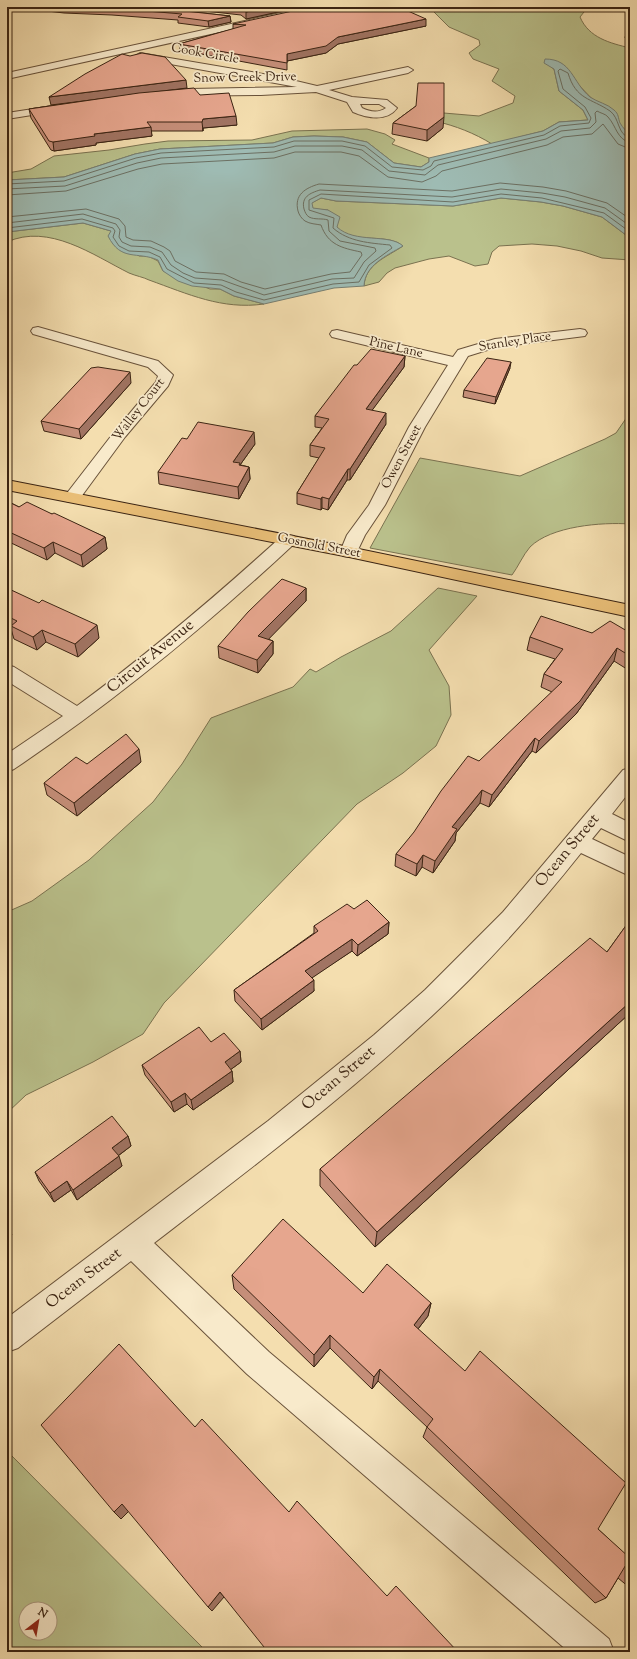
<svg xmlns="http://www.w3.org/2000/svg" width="637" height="1659" viewBox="0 0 637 1659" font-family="'Sorts Mill Goudy',serif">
  <rect width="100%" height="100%" fill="#f4deaf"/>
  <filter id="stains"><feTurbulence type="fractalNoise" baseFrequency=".005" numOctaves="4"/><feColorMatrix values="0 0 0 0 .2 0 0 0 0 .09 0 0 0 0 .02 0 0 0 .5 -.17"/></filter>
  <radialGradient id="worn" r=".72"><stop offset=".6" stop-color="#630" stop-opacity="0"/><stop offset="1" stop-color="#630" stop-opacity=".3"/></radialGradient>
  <g fill="#bac18c" stroke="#7a7250" fill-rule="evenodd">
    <path d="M424 7H588L580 17C589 38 610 43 630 48V138L569 75 551 67 554 69 559 91 583 110 588 120 559 122 543 131 492 144C474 133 456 126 435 121L432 112 479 116 513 103 515 96 492 81 499 69 473 59 469 53 480 45 479 40 449 27 433 11Z"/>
    <polygon points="367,129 385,134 395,140 392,144 429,158 429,162 421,167 394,163 367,142 343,137 314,136 293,137 273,143 160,149 135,154 64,177 7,180 7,173 31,169 54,156 109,150 145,144 168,141 252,140 292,131"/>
    <path d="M321 198 336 201 453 206 501 198 541 202 563 206 602 217 630 238V260L602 258 581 251 557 246 532 244 499 246 492 252 488 264 475 266 449 256 429 259 395 268 387 273 379 282 364 286C365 264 387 257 403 246 390 234 360 242 343 233 335 228 332 217 328 210L313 209 311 203Z"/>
    <path d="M83 223 111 231 139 256H148L158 261 163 271 210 289H220L234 296 264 304C222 310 188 294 149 280 143 277 136 276 129 273 93 255 49 223 7 242V232Z"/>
    <path d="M630 407V524C602 522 551 526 530 547 523 555 518 567 512 575L370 548 420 458 520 476 605 439 616 433 627 417Z"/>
    <polygon points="438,588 477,596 429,650 449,686 451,715 436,746 403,773 357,804 164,1003 143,1034 93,1062 26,1095 7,1113 7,912 32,901 89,860 153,802 182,764 211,718 293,687 310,669 316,672 341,657 391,631"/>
    <path d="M7 1451 207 1652H7ZM26 1609H50V1633H26Z"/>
  </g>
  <path fill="#9ebbb3" stroke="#767f73" d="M545 59C572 59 572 82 590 97 597 102 608 104 614 110 619 114 618 118 620 123 623 128 627 132 630 135V238L602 217 563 206 541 202 501 198 453 206 336 201 321 198 312 203 313 208 328 210 340 217 337 227C355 244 389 233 403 246 386 256 365 265 364 286L334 288 264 304 234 296 220 289 192 286 178 281 163 271 158 260C137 251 121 262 108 236L111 231 83 223 7 232V180L64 177 135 154 160 149 273 143 293 137 314 136 343 137 367 142 394 163 421 167 429 162V158L543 131 559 122 588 120 583 110 559 91 554 69 544 63Z"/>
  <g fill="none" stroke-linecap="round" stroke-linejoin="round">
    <g stroke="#6c7063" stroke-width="1">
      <path d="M7 184 64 181 136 158 161 153 274 147 294 141H342L365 146 392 167 423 170 431 166 434 161 544 135 560 126 589 123 591 118 585 107 563 89 558 71 560 69 568 73C576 100 591 98 610 111 620 118 617 135 630 138"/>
      <path d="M7 189 65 186 137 163 161 158 274 152 295 146H342L362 150 389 171 425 175 438 165 546 139 561 131 590 128 596 122 595 113 597 111C600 113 606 114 608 117 617 127 616 138 630 143"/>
      <polyline points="7,195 66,191 138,169 162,164 274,158 295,152 341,152 359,156 388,177 422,182 436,176 442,171 547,145 563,137 592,134 603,124 618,144 630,149"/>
      <path d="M7 217 86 209 119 219 125 226 126 237 133 240 151 241 164 247 170 251 175 261 196 272 224 274 241 282 265 289 331 274 350 272 362 255 361 252C342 248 328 245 321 225 316 224 310 224 305 221 302 219 299 215 298 211 294 195 305 188 319 184L452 191 500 183 543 187 566 191 607 203 630 219"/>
      <path d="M7 223 83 214 116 224 120 230 119 237 122 242 131 246 150 247 162 252 171 265 183 273 195 278 222 280 264 295 332 279 354 278 364 262 376 251 375 248 340 241 329 231 328 220C322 218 315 220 309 217 306 215 305 212 304 209 301 197 310 193 320 190L452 197 501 189 542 193 565 197 605 208 630 226"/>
      <path d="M7 228 82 219 113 228 115 231 113 237 119 246 129 251 149 252 160 257 167 269 194 283 221 285 236 292 264 300 333 284 359 282 369 265 392 248 390 245C370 243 349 242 333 228L334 218 309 210V200L321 194 453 202 501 194 542 198 604 213 630 232"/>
    </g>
    <g stroke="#69523a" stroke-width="2">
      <g id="minor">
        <polygon points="308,7 324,7 320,10 7,79 7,73"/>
        <path d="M140 53 275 76 317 86 408 67 413 70 408 73 329 90 352 97 387 100 397 108C387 122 367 118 353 112L347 102 316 92 261 95 165 96 164 94 165 92 190 89 297 87 137 58 135 56ZM360 104H379L386 108C379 113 370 112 362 108Z"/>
        <polygon points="59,105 63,106 64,108 63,110 7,119 7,113"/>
        <polygon points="38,327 158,361 173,375 168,386 125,437 78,501 72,502 66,501 64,497 115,431 156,382 158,376 148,367 33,334 31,331 33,328"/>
        <polygon points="580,329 585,330 587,333 585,336 497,347 468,356 425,427 385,505 365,535 355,556 349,557 343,556 340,552 347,535 369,505 409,427 448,365 332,337 330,334 332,331 337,330 453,357 458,350 495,339"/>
        <path d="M288 535 294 536 297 540 294 544C206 626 114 702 14 769L7 772V754L63 716 7 681V665L14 667 77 706C149 653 216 596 282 536Z"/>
        <path d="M630 768V791L612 814 630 823V842L601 828 592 839 630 857V876L581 853C546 897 509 940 469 980 373 1076 262 1160 154 1243L269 1352 609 1639 614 1652H569L247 1374 131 1261 18 1348 7 1352V1318L268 1121 374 1035 425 990 503 912 623 770Z"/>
      </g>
    </g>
    <g stroke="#3b2413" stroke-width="2">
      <polygon id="major" points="7,480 349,547 630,605 630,617 349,557 7,490"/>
    </g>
    <use href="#minor" fill="#f8eacb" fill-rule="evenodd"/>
    <use href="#major" fill="#eabf78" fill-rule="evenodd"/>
  </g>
  <g fill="#c68f7a" stroke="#3b2413">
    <polygon points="29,7 149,7 230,16 231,22 209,27 178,23 178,20 112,15 64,13 31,9"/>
    <polygon points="169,7 301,7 246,19 241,15"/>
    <polygon points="233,24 426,26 338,44 326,53 287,61 287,70 180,50 179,44 233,29"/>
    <polygon points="630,26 630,39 625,38 627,28"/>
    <polygon points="187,88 172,90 200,95 237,125 203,128 203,131 151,131 152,136 96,143 96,145 54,151 51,150 31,118 29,109 77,102 51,105"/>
    <polygon points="416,106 443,128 427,141 392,134 393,123"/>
    <polygon points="405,356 404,367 372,410 386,424 350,480 347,480 328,510 322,508 321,510 297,504 297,493 319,458 310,456 310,445 322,428 315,427 315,416 357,365"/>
    <polygon points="510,368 495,404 463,397 464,390"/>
    <polygon points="131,383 81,439 44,431 41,421"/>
    <polygon points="187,439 255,444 240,465 241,465 249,467 250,479 239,499 159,484 158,472"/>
    <polygon points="7,501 19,507 52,514 105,537 107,549 83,567 55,553 47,560 7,541"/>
    <polygon points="7,588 99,638 78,657 46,642 37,650 14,639 11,629 7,627"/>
    <polygon points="306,588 306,601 268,639 273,641 273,654 258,673 219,658 218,646"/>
    <polygon points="630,629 630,671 614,661 576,714 536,753 532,751 489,807 480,803 456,833 455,841 433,873 422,867 416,876 395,866 396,854 552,692 541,687 544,674 555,659 527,650 530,637 627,631"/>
    <polygon points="141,762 77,816 47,795 44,783 87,764"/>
    <polygon points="354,909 389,922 388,934 357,956 352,951 312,977 314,991 262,1030 235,1001 234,990 314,933 314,926"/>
    <polygon points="630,920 630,1013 375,1247 320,1186 320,1169 607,952"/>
    <polygon points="211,1042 240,1051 241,1062 230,1070 232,1071 233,1082 193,1110 187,1104 174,1112 145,1075 142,1065"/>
    <polygon points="128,1136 131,1146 118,1156 122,1166 77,1200 71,1190 54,1202 39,1181 35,1172"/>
    <polygon points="232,1275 363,1293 431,1303 428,1316 418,1329 598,1529 628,1557 630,1554 630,1588 618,1578 606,1598 595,1603 423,1437 427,1427 378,1381 372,1389 330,1348 314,1367 234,1289"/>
    <polygon points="545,1649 548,1652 537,1652"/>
  </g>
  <g fill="#a17463" stroke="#3b2413">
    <polygon points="271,7 301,7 246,19 246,12"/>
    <polygon points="230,16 231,22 209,27 208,21"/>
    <polygon points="426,19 426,26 338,44 326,53 287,61 287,54 338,37"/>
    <polygon points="186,80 187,88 51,105 49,97"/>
    <polygon points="236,116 237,125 203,128 203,131 202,122 203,119"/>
    <polygon points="444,117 443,128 427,141 427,130"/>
    <polygon points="151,127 152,136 96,143 96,145 54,151 53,142 94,134"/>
    <polygon points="405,356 404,367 365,420 366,409"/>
    <polygon points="511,362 510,368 495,404 496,397"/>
    <polygon points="130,372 131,383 81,439 79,429"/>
    <polygon points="386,413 386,424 350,480 350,469"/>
    <polygon points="254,432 255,444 240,465 241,475 233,462"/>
    <polygon points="249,467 250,479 239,499 238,487"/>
    <polygon points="348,469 347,480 328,510 329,499"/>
    <polygon points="322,497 322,508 321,510 321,499"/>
    <polygon points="105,537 107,549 83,567 81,555"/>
    <polygon points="53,542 55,553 47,560 44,548"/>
    <polygon points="306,588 306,601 259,649 258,636"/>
    <polygon points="97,625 99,638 78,657 75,644"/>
    <polygon points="42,630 46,642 37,650 33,637"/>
    <polygon points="273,641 273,654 258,673 257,660"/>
    <polygon points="617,648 614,661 576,714 536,753 539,741"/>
    <polygon points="535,738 532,751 489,807 492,795"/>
    <polygon points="139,749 141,762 77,816 74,803"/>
    <polygon points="482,790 480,803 456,833 455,841 433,873 435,861 452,827"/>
    <polygon points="423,855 422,867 416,876 417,864"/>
    <polygon points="389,922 388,934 357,956 358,945"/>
    <polygon points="352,939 352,951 306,982 305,971"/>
    <polygon points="314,980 314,991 262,1030 261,1019"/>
    <polygon points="630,1002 630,1013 375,1247 377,1232"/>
    <polygon points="240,1051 241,1062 226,1073 225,1062"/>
    <polygon points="232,1071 233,1082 193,1110 191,1100"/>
    <polygon points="185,1093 187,1104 174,1112 171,1102"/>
    <polygon points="128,1136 131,1146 115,1158 112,1148"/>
    <polygon points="119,1156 122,1166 77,1200 73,1190"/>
    <polygon points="67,1181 71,1190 54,1202 50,1193"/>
    <polygon points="7,1227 12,1235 7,1239"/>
    <polygon points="431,1303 428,1316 411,1338 414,1325"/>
    <polygon points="330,1335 330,1348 314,1367 314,1355"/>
    <polygon points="380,1369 378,1381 372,1389 374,1377"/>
    <polygon points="122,1504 129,1511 121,1519 114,1512"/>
    <polygon points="220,1592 224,1597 212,1611 208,1607"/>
  </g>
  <g fill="#e6a68e" stroke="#3b2413">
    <polygon points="79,7 149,7 230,16 208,21 178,17 182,14 111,8"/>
    <polygon points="231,7 271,7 246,12 241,8"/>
    <polygon points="311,7 399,7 426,19 338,37 326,46 287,54 287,63 179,44 246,25 233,24"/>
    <polygon points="142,53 165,57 186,80 49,97 85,74 122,54 130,56"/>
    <polygon points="418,83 444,83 444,117 427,130 393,123 416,106"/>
    <polygon points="194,88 200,95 229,93 236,116 203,119 202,122 147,122 151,127 94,134 95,136 53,142 49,141 29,109 139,93"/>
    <polygon points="371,349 405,356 366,409 386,413 350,469 348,469 329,499 322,497 321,499 297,493 325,448 310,445 329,419 315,416 354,365 357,365"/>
    <polygon points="487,358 511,362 496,397 464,390"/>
    <polygon points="98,367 130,372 79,429 41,421 91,368"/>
    <polygon points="198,422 254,432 233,462 240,463 239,465 249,467 238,487 158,472 182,438 187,439"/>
    <polygon points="7,501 19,507 27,502 52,514 54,513 105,537 81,555 53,542 44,548 7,531"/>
    <polygon points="282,579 306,588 258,636 273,641 257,660 218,646 248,612"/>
    <polygon points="7,588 39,603 42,600 97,625 75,644 42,630 33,637 11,626 17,621 7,616"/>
    <polygon points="541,616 592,633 610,621 627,631 630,629 630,656 617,648 580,701 539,741 535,738 492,795 482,790 452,827 457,829 435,861 423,855 417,864 396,854 414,832 441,791 468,756 479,761 562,682 544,674 563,649 530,637"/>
    <polygon points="126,734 139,749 74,803 44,783 76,757 87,764"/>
    <polygon points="367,900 389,922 358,945 352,939 305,971 314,980 261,1019 234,990 318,931 314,926 347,904 354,909"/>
    <polygon points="630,920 630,1002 377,1232 320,1169 590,938 607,952"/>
    <polygon points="199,1027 211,1042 224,1033 240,1051 225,1062 232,1071 191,1100 185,1093 171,1102 142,1065"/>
    <polygon points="112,1116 128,1136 112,1148 119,1156 73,1190 67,1181 50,1193 35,1172"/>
    <polygon points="283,1219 363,1293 387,1264 431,1303 414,1325 465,1371 480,1351 626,1483 598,1529 630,1558 606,1598 427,1427 433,1419 380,1369 374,1377 330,1335 314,1355 232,1275"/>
    <polygon points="119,1344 195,1427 202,1419 289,1512 297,1501 387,1596 396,1586 458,1652 268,1652 220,1592 208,1607 122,1504 114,1512 41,1425"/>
    <polygon points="545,1649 548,1652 544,1652"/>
  </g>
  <g text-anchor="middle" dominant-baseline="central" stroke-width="3.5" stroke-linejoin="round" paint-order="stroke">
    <g font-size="13" fill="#3b2413" stroke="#f8eacb">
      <text transform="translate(205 54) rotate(10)">Cook Circle</text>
      <text transform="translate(245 78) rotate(-1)">Snow Creek Drive</text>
      <text transform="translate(515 342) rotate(-9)">Stanley Place</text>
      <text transform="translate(396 348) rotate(13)">Pine Lane</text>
      <text transform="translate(139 410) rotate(-52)">Walley Court</text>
      <text transform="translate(402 457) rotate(-62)">Owen Street</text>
      <text transform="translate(319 546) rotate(11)">Gosnold Street</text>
    </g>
    <g font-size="16" fill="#3b2413" stroke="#f8eacb">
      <text transform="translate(151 657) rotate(-39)">Circuit Avenue</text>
      <text transform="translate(568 851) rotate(-50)">Ocean Street</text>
      <text transform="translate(339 1079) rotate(-40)">Ocean Street</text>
      <text transform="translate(84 1279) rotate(-37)">Ocean Street</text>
    </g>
  </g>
  <rect width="637" height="1659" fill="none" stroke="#f4deaf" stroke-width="24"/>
  <rect x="8" y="8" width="621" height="1643" fill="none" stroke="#3b2413" stroke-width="2"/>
  <rect x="12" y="12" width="613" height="1635" fill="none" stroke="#3b2413"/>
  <g transform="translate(38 1621) rotate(31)"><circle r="19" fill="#f8eacb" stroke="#ac9b81"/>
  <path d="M0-3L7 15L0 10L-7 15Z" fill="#8f2418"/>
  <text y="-6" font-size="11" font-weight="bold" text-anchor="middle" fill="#3b2413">N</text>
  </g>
  <rect width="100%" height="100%" filter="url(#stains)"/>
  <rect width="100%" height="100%" fill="url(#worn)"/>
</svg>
